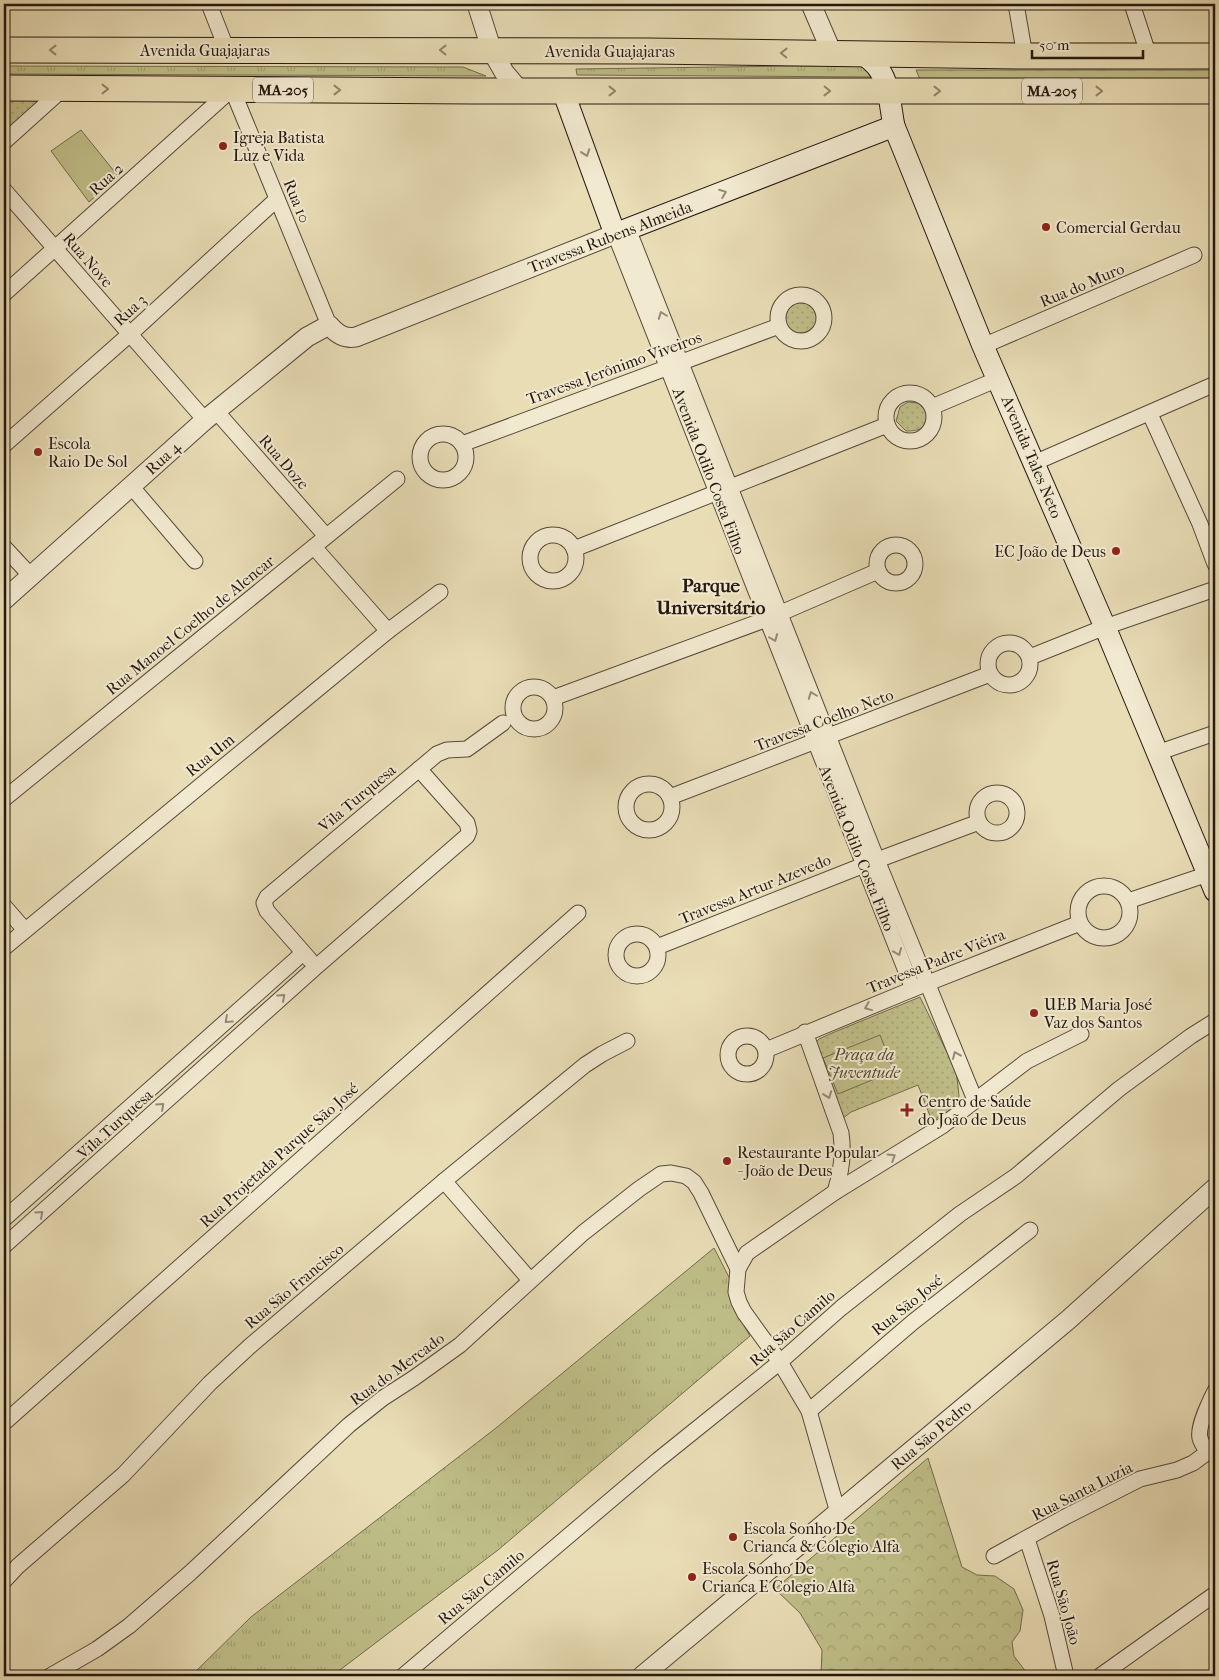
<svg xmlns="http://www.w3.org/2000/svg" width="1219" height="1680" viewBox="0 0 1219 1680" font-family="'IM FELL French Canon',serif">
  <defs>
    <pattern id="grass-tufts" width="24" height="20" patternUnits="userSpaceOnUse" patternTransform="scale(1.25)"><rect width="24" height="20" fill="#bfbe88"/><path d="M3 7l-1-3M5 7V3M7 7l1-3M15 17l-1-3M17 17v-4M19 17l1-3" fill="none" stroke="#a4a374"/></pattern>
    <pattern id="forest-crowns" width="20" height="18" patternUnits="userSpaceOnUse" patternTransform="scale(1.25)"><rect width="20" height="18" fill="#bfbe88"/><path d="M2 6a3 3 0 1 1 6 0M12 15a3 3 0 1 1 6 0" fill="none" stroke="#a4a374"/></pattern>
    <pattern id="park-dots" width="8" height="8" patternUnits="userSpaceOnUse" patternTransform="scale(1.25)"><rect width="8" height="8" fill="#bfbe88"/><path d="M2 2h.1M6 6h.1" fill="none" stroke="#a4a374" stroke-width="1.8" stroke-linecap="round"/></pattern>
  </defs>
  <rect width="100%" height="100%" fill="#e9ddb6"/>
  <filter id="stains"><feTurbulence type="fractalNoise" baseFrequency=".004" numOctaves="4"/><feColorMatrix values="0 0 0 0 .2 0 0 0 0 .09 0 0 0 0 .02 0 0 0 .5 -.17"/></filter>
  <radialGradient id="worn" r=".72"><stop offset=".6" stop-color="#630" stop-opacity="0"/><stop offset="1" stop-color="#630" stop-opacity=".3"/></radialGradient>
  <g fill="url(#grass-tufts)" stroke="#726c4c">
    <polygon points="864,65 873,77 577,75 576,69"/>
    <polygon points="4,66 463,67 486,76 4,74"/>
    <polygon points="916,70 1215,70 1215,79 920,79"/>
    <polygon points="714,1248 731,1281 734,1309 750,1336 498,1550 332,1676 191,1676 251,1617 496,1428"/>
  </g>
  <polygon fill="url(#forest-crowns)" stroke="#726c4c" points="928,1458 962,1567 977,1575 995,1576 1014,1589 1023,1610 1020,1631 1012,1642 1014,1656 1029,1676 821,1676 822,1650 800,1613 775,1589"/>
  <g fill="url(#park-dots)" stroke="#726c4c">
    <polygon points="45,99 4,133 4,101"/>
    <path d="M793 302 812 304 819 310 820 318C809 335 799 338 783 325 782 316 788 309 793 302Z"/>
    <path d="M908 402 918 403 928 413C924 428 922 431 906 431L896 421 900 407Z"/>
    <polygon points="920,997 956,1071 958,1086 959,1096 955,1107 932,1121 918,1085 851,1112 842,1119 814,1044 819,1039 832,1033"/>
  </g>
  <g fill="#bfbe88" stroke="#726c4c">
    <polygon points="81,130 118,176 89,202 51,151"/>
    <polygon points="880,1035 894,1071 838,1094 823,1058"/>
  </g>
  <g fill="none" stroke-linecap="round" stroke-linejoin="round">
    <g stroke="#574a3a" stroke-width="17">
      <g id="minor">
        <polyline points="209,4 227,50"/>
        <polyline points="1016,4 1025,56"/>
        <polyline points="1132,4 1149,56"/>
        <polyline points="4,142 64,88"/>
        <polyline points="4,190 205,420"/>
        <polyline points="628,229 877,860 975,1100"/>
        <polyline points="615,234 913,989"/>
        <polyline points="4,294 232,89 329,325"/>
        <circle cx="801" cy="318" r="23"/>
        <polyline points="983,346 1194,255"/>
        <circle cx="910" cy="417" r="24"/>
        <polyline points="932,407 998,379"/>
        <polyline points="216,411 326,536"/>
        <polyline points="1150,414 1200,524 1215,564"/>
        <circle cx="443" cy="457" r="23"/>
        <polyline points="462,444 779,326"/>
        <polyline points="4,445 130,334 277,199"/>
        <polyline points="1034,463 1215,384"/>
        <polyline points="131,486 195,561"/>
        <circle cx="553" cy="558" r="23"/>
        <circle cx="896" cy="564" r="19"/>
        <polyline points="4,547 31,576"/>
        <polyline points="314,547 388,631"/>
        <polyline points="574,549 887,425"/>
        <circle cx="1009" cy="664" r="21"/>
        <polyline points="1030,657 1105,627 1215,589"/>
        <circle cx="534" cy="708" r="21"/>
        <polyline points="553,698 767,619 878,571"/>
        <polyline points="1157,753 1215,733"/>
        <circle cx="649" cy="807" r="23"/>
        <circle cx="997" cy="813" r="20"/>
        <polyline points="670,797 990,674"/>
        <polyline points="4,799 397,479"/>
        <circle cx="1104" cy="912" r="26"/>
        <polyline points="1128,901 1208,874"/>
        <polyline points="4,906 25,930"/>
        <circle cx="637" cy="955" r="21"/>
        <polyline points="657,947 864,865 979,822"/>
        <polyline points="4,948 388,631 440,592"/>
        <polyline points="310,960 267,911 264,903 267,897 437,754 447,750 467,749 503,723"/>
        <path d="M805 1032 841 1133C844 1154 842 1171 835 1192"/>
        <circle cx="747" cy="1055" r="19"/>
        <polyline points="766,1050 913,989 1080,923"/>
        <polyline points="444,1181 530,1280"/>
        <polyline points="4,1219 303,953"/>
        <polyline points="4,1246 316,967 467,836 469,831 467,823 419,769"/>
        <polyline points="809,1411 913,1322 1030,1230"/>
        <polyline points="4,1423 578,913"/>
        <path d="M1208 1452C1205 1448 1201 1443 1200 1438 1197 1427 1210 1401 1215 1391"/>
        <polyline points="838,1513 809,1411 780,1362 744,1312 739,1302 736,1292 738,1269 747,1253 835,1192 942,1126 1027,1061 1081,1034"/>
        <polyline points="1027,1539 1052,1616 1066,1676"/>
        <polyline points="994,1556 1065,1517 1140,1479 1177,1470 1193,1463 1208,1452"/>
        <polyline points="4,1581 18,1566 123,1475 210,1383 250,1346 444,1181 585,1065 602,1054 627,1041"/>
        <polyline points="50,1676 97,1649 129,1626 190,1573 349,1425 383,1398 414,1378 460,1345 583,1233 639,1189 661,1174 671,1173 686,1176 694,1182 701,1193 738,1269"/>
        <polyline points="403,1676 658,1460 780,1362 841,1308 960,1214 1016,1176 1119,1089 1191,1036 1215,1021"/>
        <polyline points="1100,1676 1215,1594"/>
      </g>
    </g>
    <g stroke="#574a3a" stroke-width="21">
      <g id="tertiary">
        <polyline points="477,4 492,51 504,72 520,91"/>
        <polyline points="811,4 832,53"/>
        <path d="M4 600 205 420 307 337 329 325C337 334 344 339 356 337L615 234"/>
        <polyline points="642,1676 1068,1320 1215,1188"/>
      </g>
    </g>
    <g stroke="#261910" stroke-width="23">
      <g id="secondary">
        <path d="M863 54C868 58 874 62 878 68 890 84 890 107 894 126L983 346 1105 627 1215 891"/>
        <polyline points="563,91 615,234 894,126"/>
      </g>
    </g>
    <g stroke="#261910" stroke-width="27">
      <g id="primary">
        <polyline points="4,50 648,51 1025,56 1215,56"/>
        <polyline points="4,88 472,91 1215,91"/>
      </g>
    </g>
    <use href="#minor" stroke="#f1e9d0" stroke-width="15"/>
    <use href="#tertiary" stroke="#f1e9d0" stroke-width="19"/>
    <use href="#secondary" stroke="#f1e9d0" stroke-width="21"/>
    <use href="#primary" stroke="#e9ddb6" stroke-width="25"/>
  </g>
  <defs><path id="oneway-chevron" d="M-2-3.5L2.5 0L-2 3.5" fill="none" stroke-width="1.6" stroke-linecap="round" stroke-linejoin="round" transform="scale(1.25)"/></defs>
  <g stroke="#91856b">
    <use href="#oneway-chevron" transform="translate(53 50) rotate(-180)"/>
    <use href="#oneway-chevron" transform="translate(443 50) rotate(-180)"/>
    <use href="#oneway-chevron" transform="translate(784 53) rotate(-179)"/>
    <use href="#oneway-chevron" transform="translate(105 89)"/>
    <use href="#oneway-chevron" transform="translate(337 90)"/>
    <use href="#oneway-chevron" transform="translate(612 91)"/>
    <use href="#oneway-chevron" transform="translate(827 91) rotate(1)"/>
    <use href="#oneway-chevron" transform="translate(937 91)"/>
    <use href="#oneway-chevron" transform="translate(1099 91)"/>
  </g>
  <g stroke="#968b7a">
    <use href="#oneway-chevron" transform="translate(586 153) rotate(70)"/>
    <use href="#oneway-chevron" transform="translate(723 193) rotate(-21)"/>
    <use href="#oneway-chevron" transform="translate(662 315) rotate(-111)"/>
    <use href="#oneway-chevron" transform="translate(774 638) rotate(69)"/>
    <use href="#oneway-chevron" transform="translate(812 695) rotate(-111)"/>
    <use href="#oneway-chevron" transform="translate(898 952) rotate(68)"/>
    <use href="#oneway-chevron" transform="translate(282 997) rotate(-42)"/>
    <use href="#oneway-chevron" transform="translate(868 1007) rotate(158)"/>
    <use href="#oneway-chevron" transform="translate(228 1020) rotate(138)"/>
    <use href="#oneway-chevron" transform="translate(956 1055) rotate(-113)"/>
    <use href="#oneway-chevron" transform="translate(828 1095) rotate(70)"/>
    <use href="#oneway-chevron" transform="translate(161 1106) rotate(-42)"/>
    <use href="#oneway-chevron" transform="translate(892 1157) rotate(-32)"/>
    <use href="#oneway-chevron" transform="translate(40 1214) rotate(-42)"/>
  </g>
  <g fill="#8f2418" stroke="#f1e9d0" stroke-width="2">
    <circle cx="223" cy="146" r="5"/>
    <circle cx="1046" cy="227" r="5"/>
    <circle cx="38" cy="452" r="5"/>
    <circle cx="1116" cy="551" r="5"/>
    <circle cx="1034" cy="1013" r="5"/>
    <path d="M904.5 1102.5h5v5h5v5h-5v5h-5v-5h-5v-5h5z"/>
    <circle cx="727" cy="1161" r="5"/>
    <circle cx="733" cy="1537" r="5"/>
    <circle cx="692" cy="1577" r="5"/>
  </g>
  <g text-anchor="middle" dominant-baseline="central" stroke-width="4" stroke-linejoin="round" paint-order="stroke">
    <g fill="#f1e9d0" stroke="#63574a" stroke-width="1">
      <rect x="253" y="77.5" width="60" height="25" rx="4"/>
      <rect x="1022" y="78.5" width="60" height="25" rx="4"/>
    </g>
    <g font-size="15" font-weight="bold" fill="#261910">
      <text x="283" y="90">MA-205</text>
      <text x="1052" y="91">MA-205</text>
    </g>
    <g font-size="16" fill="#261910" stroke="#f1e9d0">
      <text x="205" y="50">Avenida Guajajaras</text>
      <text x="610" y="51">Avenida Guajajaras</text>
      <text transform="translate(106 179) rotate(-42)">Rua 2</text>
      <text transform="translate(297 201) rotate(68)">Rua 10</text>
      <text transform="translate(610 237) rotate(-21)">Travessa Rubens Almeida</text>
      <text transform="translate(88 260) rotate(49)">Rua Nove</text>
      <text transform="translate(1082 285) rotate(-23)">Rua do Muro</text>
      <text transform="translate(130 310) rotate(-42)">Rua 3</text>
      <text transform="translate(614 368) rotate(-20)">Travessa Jerônimo Viveiros</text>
      <text transform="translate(1032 457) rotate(67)">Avenida Tales Neto</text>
      <text transform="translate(163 458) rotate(-42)">Rua 4</text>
      <text transform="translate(284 462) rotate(49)">Rua Doze</text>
      <text transform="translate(709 471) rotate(69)">Avenida Odilo Costa Filho</text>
      <text transform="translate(190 625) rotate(-39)">Rua Manoel Coelho de Alencar</text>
      <text transform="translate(824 720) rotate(-21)">Travessa Coelho Neto</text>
      <text transform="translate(210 755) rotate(-39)">Rua Um</text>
      <text transform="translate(357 798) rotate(-40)">Vila Turquesa</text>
      <text transform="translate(857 848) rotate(68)">Avenida Odilo Costa Filho</text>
      <text transform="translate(755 889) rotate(-22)">Travessa Artur Azevedo</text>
      <text transform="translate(936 961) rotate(-22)">Travessa Padre Viêira</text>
      <text transform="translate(115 1124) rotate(-42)">Vila Turquesa</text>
      <text transform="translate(279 1155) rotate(-42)">Rua Projetada Parque São José</text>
      <text transform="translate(294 1286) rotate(-40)">Rua São Francisco</text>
      <text transform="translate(907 1305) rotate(-39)">Rua São José</text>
      <text transform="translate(792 1328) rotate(-41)">Rua São Camilo</text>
      <text transform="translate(397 1369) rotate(-36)">Rua do Mercado</text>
      <text transform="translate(931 1435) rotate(-40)">Rua São Pedro</text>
      <text transform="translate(1082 1491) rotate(-27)">Rua Santa Luzia</text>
      <text transform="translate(481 1587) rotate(-40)">Rua São Camilo</text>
      <text transform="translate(1064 1602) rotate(74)">Rua São João</text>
    </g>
    <g font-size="16" fill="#261910" stroke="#f1e9d0" text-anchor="start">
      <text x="233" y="137">Igreja Batista<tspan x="233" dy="18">Luz e Vida</tspan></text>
      <text x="1056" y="227">Comercial Gerdau</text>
      <text x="48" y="443">Escola<tspan x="48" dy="18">Raio De Sol</tspan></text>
      <text x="1106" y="551" text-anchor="end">EC João de Deus</text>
      <text x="1044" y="1004">UEB Maria José<tspan x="1044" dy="18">Vaz dos Santos</tspan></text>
      <text x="918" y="1101">Centro de Saúde<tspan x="918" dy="18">do João de Deus</tspan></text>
      <text x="737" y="1152">Restaurante Popular<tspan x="737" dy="18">- João de Deus</tspan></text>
      <text x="743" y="1528">Escola Sonho De<tspan x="743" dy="18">Crianca &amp; Colegio Alfa</tspan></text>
      <text x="702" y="1568">Escola Sonho De<tspan x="702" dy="18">Crianca E Colegio Alfa</tspan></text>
    </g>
    <g font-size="16" font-style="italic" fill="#544b34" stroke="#f1e9d0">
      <text x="864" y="1054">Praça da<tspan x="864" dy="18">Juventude</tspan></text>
    </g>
    <g font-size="19" font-weight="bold" fill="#261910" stroke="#f1e9d0">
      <text x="711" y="586">Parque<tspan x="711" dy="22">Universitário</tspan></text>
    </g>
  </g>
  <rect width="1219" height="1680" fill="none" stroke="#e9ddb6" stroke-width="20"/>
  <rect x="5" y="5" width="1209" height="1670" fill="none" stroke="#261910" stroke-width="2.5"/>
  <rect x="10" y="10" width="1199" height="1660" fill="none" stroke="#261910"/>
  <path d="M1032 50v8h111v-8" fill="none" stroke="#261910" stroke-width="2.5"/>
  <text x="1039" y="50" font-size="15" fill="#261910" stroke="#f1e9d0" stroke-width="4" paint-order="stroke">50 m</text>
  <rect width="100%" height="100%" filter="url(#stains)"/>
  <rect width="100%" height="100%" fill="url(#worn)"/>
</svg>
